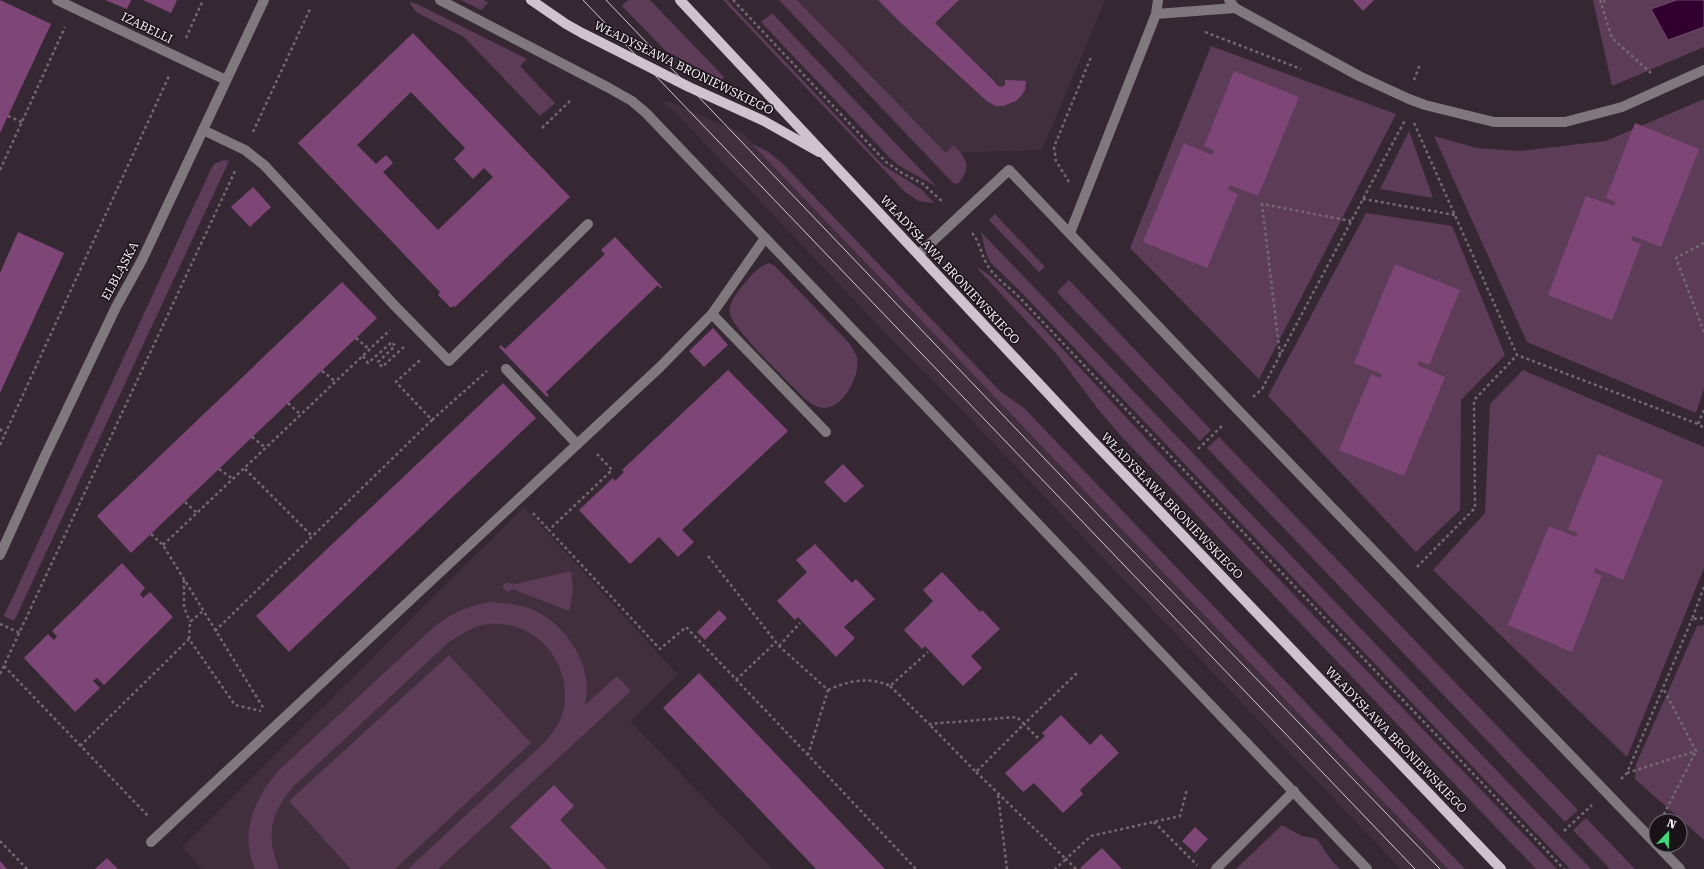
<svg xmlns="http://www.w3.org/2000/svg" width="1704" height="869" viewBox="0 0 1704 869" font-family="'Roboto Serif',serif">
  <rect width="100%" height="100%" fill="#352833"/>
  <g fill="#422f3e">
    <polygon points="797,0 1105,0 1042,150 946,153"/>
    <polygon points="662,102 670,102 745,135 1448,869 1401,869 929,376 921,370 678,115"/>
    <polygon points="524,507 678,675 630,721 773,869 202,869 182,847"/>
  </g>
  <g fill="#5d3c58">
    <polygon points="461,0 484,0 488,3 481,10"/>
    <polygon points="628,0 650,0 724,77 722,80 666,51 622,6"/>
    <polygon points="723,0 727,0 883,165 921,189 934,203 919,201 904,191"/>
    <path d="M779 0H797L946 153 954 145C968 161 972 166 958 184L953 183Z"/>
    <polygon points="1593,0 1704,0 1704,47 1612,86"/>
    <polygon points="409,2 417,4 527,59 520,66 555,103 540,116 464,37 416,12"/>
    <polygon points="772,13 937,187 898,165 890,158 761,22"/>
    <polygon points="1211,46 1396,114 1259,379 1130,248"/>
    <polygon points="1704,99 1704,388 1696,413 1527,342 1434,136 1477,148 1519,151 1606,141"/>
    <polygon points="1409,131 1433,198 1380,189"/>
    <polygon points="752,144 767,151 783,164 1001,392 1024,408 1465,869 1448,869"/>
    <polygon points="224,160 229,161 14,621 4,616 211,169 214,164"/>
    <polygon points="1366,213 1452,226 1505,355 1461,400 1460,510 1416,552 1268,396"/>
    <polygon points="995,214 1045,267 1039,272 989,220"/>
    <polygon points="981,232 1591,869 1570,869 1024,295 991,263 986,253"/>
    <path d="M769 263 775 266 850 344C852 348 856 353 857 358 861 377 840 415 818 407 813 405 808 401 804 398 789 382 735 332 730 314 727 304 738 291 744 284 752 275 757 267 769 263Z"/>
    <path d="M977 268C993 270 1079 367 1096 385 1247 548 1403 708 1557 869H1536L1120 435 1098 409 1055 352Z"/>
    <polygon points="1069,280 1211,430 1200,441 1057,292"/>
    <polygon points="1523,370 1704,447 1704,568 1627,757 1433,570 1485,513 1490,404"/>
    <polygon points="1219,437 1578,810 1565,822 1207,448"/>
    <polygon points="571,571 573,591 569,611 512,589 508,592 503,588 503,585 506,583 511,583 512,585"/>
    <path d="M489 602C503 603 516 604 529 608 560 620 585 653 587 686 587 692 586 699 585 705L617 676 631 691 438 869H408L544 743C552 733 560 724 563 712 575 662 532 615 482 625 470 628 459 636 449 642L293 787C270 814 266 836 279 869H255C239 834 255 799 277 772L434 627C453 612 466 607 489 602Z"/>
    <polygon points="1704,625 1704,840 1635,779 1636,764 1697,626"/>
    <polygon points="449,655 531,743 395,869 351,869 289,801"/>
    <polygon points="1586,818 1635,869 1610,869 1573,830"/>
    <polygon points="1282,825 1302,836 1317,839 1332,861 1340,869 1236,869"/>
  </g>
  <polygon fill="#32002e" stroke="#6d486a" points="1677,0 1704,0 1704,27 1668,40 1651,9"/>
  <g fill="#7e4676" fill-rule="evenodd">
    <polygon points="0,0 51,24 0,133"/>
    <polygon points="105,0 131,0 127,9"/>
    <polygon points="143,0 177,0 171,13"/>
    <polygon points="878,0 959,0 935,23 995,82 998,86 1002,87 1005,85 1005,80 1026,81 1025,90 1021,96 1016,101 1003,106 996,106 988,102 900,22"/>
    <polygon points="1353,0 1374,0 1363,11"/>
    <path d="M413 33 570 197 455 307 453 306 451 308 438 295 440 292 298 143ZM411 92 465 148 454 159 473 179 484 168 493 177 438 230 383 172 393 163 386 155 376 164 357 145Z"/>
    <polygon points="1234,71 1299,97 1258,196 1230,185 1228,190 1238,194 1207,268 1143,242 1184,143 1212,155 1214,150 1204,146"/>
    <polygon points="1635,123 1699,149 1661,247 1633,236 1631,240 1641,244 1612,320 1548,295 1586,196 1614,206 1616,202 1606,198"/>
    <polygon points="253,187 271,207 250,227 231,207"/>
    <polygon points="18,232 64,253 0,393 0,273"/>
    <polygon points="615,237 662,287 661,289 658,285 546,392 549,395 547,397 499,347 501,345 505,349 605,254 601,250"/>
    <polygon points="1395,264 1460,290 1429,365 1419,361 1417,365 1445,377 1404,476 1339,450 1371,374 1380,378 1382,374 1354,363"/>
    <polygon points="342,282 377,318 131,553 97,516"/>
    <polygon points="713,328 728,345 704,367 689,351"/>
    <polygon points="728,370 788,431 682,530 694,542 678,557 659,537 630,564 579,510 613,478 615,481 624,472 622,470"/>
    <polygon points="503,383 536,418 289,652 256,616"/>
    <polygon points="1598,454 1663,480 1623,580 1595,568 1594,573 1602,576 1572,652 1508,625 1549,526 1576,537 1578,533 1568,529"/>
    <polygon points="843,464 864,486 845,503 824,482"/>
    <polygon points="815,544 852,583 856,579 875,599 844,627 855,638 836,657 798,617 795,620 777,601 807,572 796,560"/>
    <polygon points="122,563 145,588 140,594 143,598 150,592 173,617 104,685 97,678 93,681 100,688 75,712 24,658 48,634 54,640 57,636 52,631"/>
    <polygon points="942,572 980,612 982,610 1000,629 971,656 982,668 963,686 925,646 922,649 904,630 933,601 923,590"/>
    <polygon points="719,610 727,618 705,640 697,632"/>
    <polygon points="699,673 885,869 816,869 663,708"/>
    <polygon points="1061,715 1090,745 1101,734 1119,753 1080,790 1083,794 1063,813 1034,783 1023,792 1005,773 1045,736 1042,733"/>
    <polygon points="554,785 574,806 560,820 607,869 552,869 510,827"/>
    <polygon points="1195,827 1208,839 1195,853 1182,841"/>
    <polygon points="1102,848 1122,869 1082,869 1080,868"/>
    <polygon points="107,858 118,869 95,869"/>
    <polygon points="0,861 7,869 0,869"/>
  </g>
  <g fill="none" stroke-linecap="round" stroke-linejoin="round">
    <g stroke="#746872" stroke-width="2.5" stroke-dasharray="3 3" stroke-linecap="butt">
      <polyline points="733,0 886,162 902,173 923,184 944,203"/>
      <polyline points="1600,0 1602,6"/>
      <polyline points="1605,0 1602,6 1612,38 1651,73"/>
      <polyline points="1205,32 1301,69"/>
      <polyline points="186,38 203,0"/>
      <polyline points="1414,80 1420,64"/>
      <polyline points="8,116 22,122"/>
      <polyline points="1414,123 1517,355 1698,424"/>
      <polyline points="542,128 572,99"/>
      <polyline points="253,132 311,7"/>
      <polyline points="0,170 65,27"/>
      <polyline points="1069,182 1056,161 1054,147 1091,57"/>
      <polyline points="1363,199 1455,215"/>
      <path d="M972 233C980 242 981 255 988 266 994 277 1010 288 1019 297L1564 869"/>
      <polyline points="1704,243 1676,258 1704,332"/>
      <polyline points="356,338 370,350"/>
      <polyline points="1280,355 1262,204 1351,221"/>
      <polyline points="363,356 368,363 392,342 395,346 378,362 382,367 406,345"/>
      <polyline points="322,371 336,382"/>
      <polyline points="1253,397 1262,389 1405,120"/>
      <polyline points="288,403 301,415"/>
      <polyline points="1704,410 1698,424 1704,428"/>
      <polyline points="432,420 487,371"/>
      <polyline points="0,429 5,434"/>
      <polyline points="252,437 266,448"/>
      <polyline points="0,445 169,76"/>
      <polyline points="1198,449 1223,425"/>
      <polyline points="597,454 612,470 549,530 660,649 686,627 808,755"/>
      <polyline points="219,469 233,479"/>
      <polyline points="245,469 312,536"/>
      <polyline points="185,502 197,513"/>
      <polyline points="533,513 549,530"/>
      <polyline points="151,534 163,545 264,709"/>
      <polyline points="163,545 390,330"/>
      <polyline points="708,556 779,646 828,690 808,755 916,869"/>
      <polyline points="1417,567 1475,508 1474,400 1517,355"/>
      <polyline points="184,580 184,607 190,622"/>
      <polyline points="1704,587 1692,619 1704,618"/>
      <polyline points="0,624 20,633"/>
      <polyline points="215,631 432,420 396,382 419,361 418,360"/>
      <polyline points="189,639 190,622 203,611"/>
      <polyline points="779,646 800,623"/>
      <polyline points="4,666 149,817"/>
      <polyline points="0,674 236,169"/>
      <polyline points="736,680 776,642"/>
      <polyline points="890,686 929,724 1017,717 1024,724 976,772 929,724"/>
      <path d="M828 690C848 681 869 676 890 686L928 652"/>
      <polyline points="1038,738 1024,724 1077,673"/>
      <polyline points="80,746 189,639 235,705 261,711"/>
      <polyline points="976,772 1066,859 1055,869"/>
      <polyline points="1627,773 1696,751 1663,688"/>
      <polyline points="1621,779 1627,773 1692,619"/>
      <polyline points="998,795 1007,869"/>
      <polyline points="1661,820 1696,751"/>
      <polyline points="1154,822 1197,865"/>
      <polyline points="1564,831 1592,805"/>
      <polyline points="0,841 27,869"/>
      <polyline points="1076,869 1066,859 1091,836 1180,816 1187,789"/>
    </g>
    <g stroke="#7f787d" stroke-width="10">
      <polyline points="57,0 226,80"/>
      <polyline points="440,0 609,88 632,101 646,113 1367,869"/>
      <polyline points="1229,0 1235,8 1359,76 1409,99 1425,105 1494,122 1565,122 1622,107 1704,70"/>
      <polyline points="1156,14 1235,8"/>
      <polyline points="203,130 245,150 264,165 395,306 449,361 588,224"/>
      <polyline points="1070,233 1156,14 1158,0"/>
      <polyline points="919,254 1009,170 1238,410 1656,844"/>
      <polyline points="712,314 826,432"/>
      <polyline points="506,369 577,444"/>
      <polyline points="0,555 44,458 116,307 142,260 264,0"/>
      <polyline points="151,842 660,367 712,314 765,238"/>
      <polyline points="1657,845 1680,869"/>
      <polyline points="1216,869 1294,791"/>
    </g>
    <g stroke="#d1c3ce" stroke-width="10">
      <polyline points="531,0 566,24 582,33 689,87 764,121 819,152"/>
      <polyline points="680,0 1086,434 1501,869"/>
    </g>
    <g stroke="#d4cbd3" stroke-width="1">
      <polyline points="583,0 1415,869"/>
      <polyline points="606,0 1107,524 1440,869"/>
    </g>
  </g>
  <g text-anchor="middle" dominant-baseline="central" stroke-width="3" stroke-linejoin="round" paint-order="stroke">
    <g font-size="12" fill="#f8f0f7" stroke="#191318">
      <text transform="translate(147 28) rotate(26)">IZABELLI</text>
      <text transform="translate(684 68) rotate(26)">WŁADYSŁAWA BRONIEWSKIEGO</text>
      <text transform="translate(950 270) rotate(47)">WŁADYSŁAWA BRONIEWSKIEGO</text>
      <text transform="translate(120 271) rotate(-62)">ELBLĄSKA</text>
      <text transform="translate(1172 506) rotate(46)">WŁADYSŁAWA BRONIEWSKIEGO</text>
      <text transform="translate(1396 740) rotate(46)">WŁADYSŁAWA BRONIEWSKIEGO</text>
    </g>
  </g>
  <g transform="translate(1668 833) rotate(22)"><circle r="19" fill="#191318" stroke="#726b71"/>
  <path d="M0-3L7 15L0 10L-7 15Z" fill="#40d77c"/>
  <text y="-6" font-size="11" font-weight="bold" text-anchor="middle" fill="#f8f0f7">N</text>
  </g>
</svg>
